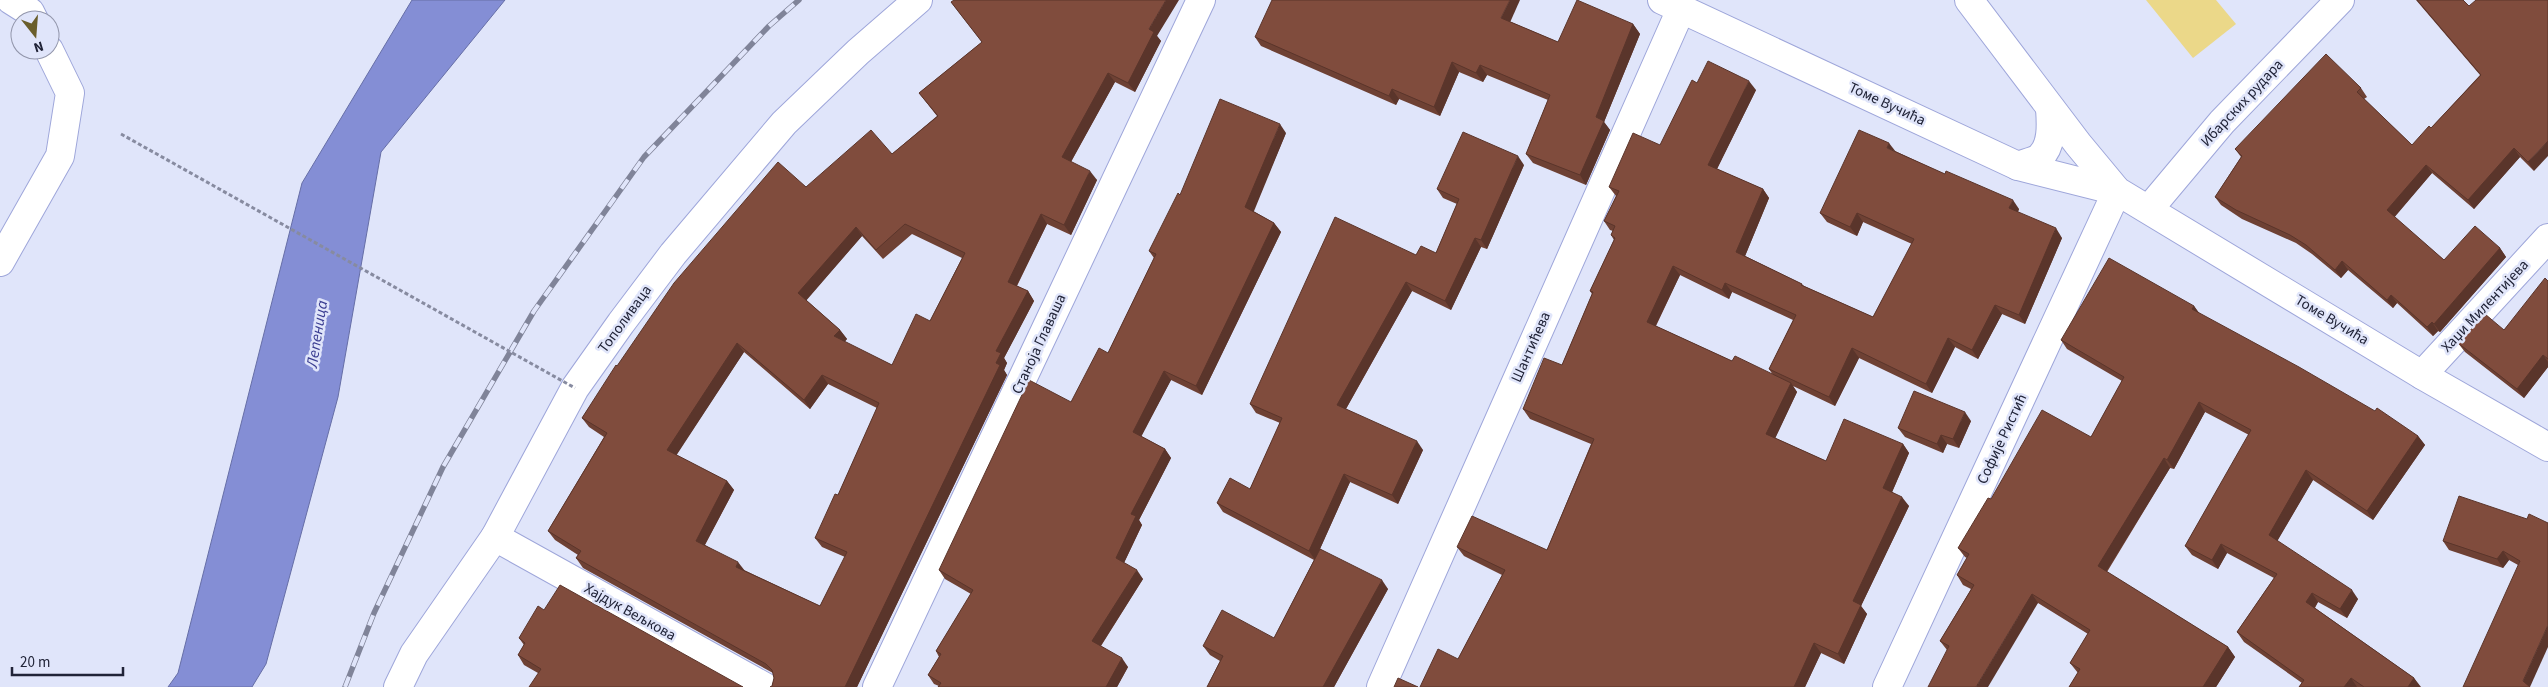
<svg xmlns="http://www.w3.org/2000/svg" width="2548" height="687" viewBox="0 0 2548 687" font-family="'Source Sans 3',sans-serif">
  <rect width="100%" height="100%" fill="#e0e5fa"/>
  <polygon fill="#ebd889" points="2146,0 2216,0 2236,24 2193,58"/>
  <polygon fill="#848ed5" stroke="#666ea6" points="412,0 505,0 381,152 338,397 266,664 252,687 168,687 178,673 302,183"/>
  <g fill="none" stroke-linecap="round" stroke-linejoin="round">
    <g stroke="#9ea6da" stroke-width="30">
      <g id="minor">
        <polyline points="11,0 30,12 34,20"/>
        <polyline points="1662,0 2018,166 2117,191 1887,687"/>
        <polyline points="1969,0 2078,144 2117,191 2422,375 2548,447"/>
        <path d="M2018 166C2025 163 2036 161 2040 157 2053 145 2051 123 2050 108"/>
        <polyline points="2149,209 2222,122 2340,0"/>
        <polyline points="0,262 60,156 70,93 49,50"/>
        <polyline points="2422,375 2548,238"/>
        <polyline points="495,537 765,687"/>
        <polyline points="398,687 414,654 495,537 575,388 621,323 673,254 784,123 858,52 918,0"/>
        <polyline points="877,687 1201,0"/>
        <polyline points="1381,687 1682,7"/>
      </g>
    </g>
    <use href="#minor" stroke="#fff" stroke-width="28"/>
    <g stroke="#808499" stroke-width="5.5">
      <polyline id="rail" points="345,687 374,613 443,467 534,311 644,157 769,26 799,0"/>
    </g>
    <use href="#rail" stroke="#e0e5fa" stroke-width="4" stroke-dasharray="11" stroke-linecap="butt"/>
    <polyline stroke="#878ba0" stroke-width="3" stroke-dasharray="4 2.5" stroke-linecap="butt" points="121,134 575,388"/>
  </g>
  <g fill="#6e4134" fill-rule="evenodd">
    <polygon points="2416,0 2463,0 2534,171 2520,157 2474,209 2432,173 2394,217 2444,260 2500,248 2506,257 2440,332 2438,331 2433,336 2397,303 2393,308 2348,270 2341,278 2312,254 2296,243 2242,219 2221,205 2215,197 2241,157 2235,149 2361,88 2367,97 2364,99 2412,145 2431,128 2480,75"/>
    <path d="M951 2 1157 36 1161 41 1135 92 1115 82 1071 162 1097 180 1071 235 1047 224 1017 286 1028 291 1034 301 1004 358 1007 363 1004 370 1007 375 857 687H770L772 686 774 678 773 673 583 568 576 558 578 555 555 540 548 531 604 437 589 427 582 418 617 366 806 187 892 154 937 116 919 93 982 42ZM912 234 962 258 930 321 892 365 844 342 847 339 840 330 806 300 862 236 883 259ZM744 352 810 409 828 384 877 408 838 495 815 538 822 547 845 557 820 606 744 570 705 545 734 490 727 481 676 455Z"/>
    <polygon points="1511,22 1558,42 1633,24 1640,34 1604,122 1610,130 1586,185 1533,163 1526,154 1548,100 1487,75 1483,82 1459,72 1440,116 1399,99 1396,105 1261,46 1255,37"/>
    <path d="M1697 83 1756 90 1717 169 1763 189 1769 198 1745 256 1802 284 1804 286 1873 317 1912 244 1863 222 1857 236 1827 222 1820 213 1895 151 2019 209 2018 212 2062 238 2025 324 2002 314 1978 359 1955 347 1932 393 1859 358 1835 406 1793 386 1797 392 1775 438 1826 461 1903 444 1909 453 1892 492 1909 506 1861 606 1867 614 1844 664 1821 653 1805 687H1420L1458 659 1502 575 1464 556 1457 547 1547 550 1591 444 1530 419 1523 409 1562 365 1592 294 1590 291 1614 240 1611 235 1613 231 1610 230 1604 221 1616 196 1609 187 1660 145ZM1680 275 1729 299 1732 292 1793 320 1769 369 1773 375 1732 361 1656 326Z"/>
    <polygon points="1286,133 1253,211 1274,223 1281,232 1202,395 1171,380 1141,436 1165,449 1171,458 1139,520 1142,525 1124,563 1143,579 1101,646 1128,667 1117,687 938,687 939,686 934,684 928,675 939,657 936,651 971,594 945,579 939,570 1071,402 1108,353 1154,258 1149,251 1180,195"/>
    <polygon points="1524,165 1487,249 1481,247 1451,310 1412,291 1346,409 1423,450 1398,504 1350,482 1320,549 1388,589 1334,687 1207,687 1220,661 1210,655 1203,646 1274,638 1314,560 1223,512 1217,503 1250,489 1280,423 1256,413 1250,404 1416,255 1436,253 1457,204 1443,198 1437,189"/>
    <polygon points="2548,281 2548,367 2524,398 2465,352 2458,343 2504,330"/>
    <polygon points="2194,306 2200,314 2418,436 2425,445 2373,520 2313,480 2277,541 2358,599 2347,618 2318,602 2315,608 2414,678 2420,687 2299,687 2302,683 2244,642 2237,632 2274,578 2227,553 2218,569 2192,555 2185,546 2249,435 2205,412 2174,469 2170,468 2107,572 2228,647 2235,657 2216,687 2069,687 2078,673 2070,663 2088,634 2038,603 1947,650 1940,641 1971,589 1963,585 1957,575 1967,558 1965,557 1958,548 1991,499 2091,437 2122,381 2067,349 2061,340"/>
    <polygon points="1971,421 1959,448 1947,444 1943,453 1905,437 1898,428"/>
    <polygon points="2527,519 2548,523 2518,565 2509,560 2503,568 2449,550 2443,541"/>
    <polygon points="544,610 743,687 538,673 524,665 518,655 524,645 519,638"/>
  </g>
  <g fill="#5a352b">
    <polygon points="1166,0 1179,0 1157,36 1161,41 1135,92 1128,83 1149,29"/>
    <polygon points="1510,0 1520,0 1508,27 1501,18"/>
    <polygon points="1633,24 1640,34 1604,122 1610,130 1586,185 1580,175 1596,117"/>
    <polygon points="1452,62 1459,72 1440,116 1434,107"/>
    <polygon points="1480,65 1487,75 1483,82 1476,73"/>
    <polygon points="1108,73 1115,82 1068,167 1062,157"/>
    <polygon points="1749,81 1756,90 1714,175 1708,165"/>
    <polygon points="1392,89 1399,99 1396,105 1389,96"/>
    <polygon points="1280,124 1286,133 1252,216 1245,207"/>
    <polygon points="2548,141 2548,156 2534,171 2528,162"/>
    <polygon points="1889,143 1896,152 1887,148"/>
    <polygon points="2514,148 2520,157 2474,209 2468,200"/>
    <polygon points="1518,156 1524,165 1487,249 1481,240"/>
    <polygon points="2426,165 2432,173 2393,219 2387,210"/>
    <polygon points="1090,171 1097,180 1071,235 1064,225"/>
    <polygon points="1763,189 1769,198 1743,261 1736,252"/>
    <polygon points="2013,200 2019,209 2015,218 2009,208"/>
    <polygon points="1857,213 1863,222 1857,236 1850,227"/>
    <polygon points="1041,214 1047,224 1014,291 1008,282"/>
    <polygon points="1274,223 1281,232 1202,395 1196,386"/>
    <polygon points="856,227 862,236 805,302 798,293"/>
    <polygon points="2056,228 2062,238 2025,324 2019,315"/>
    <polygon points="1475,238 1481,247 1451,310 1445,301"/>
    <polygon points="2500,248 2506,257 2440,332 2434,324"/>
    <polygon points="2342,261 2348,270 2341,278 2335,270"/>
    <polygon points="1673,266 1680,275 1653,331 1647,322"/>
    <polygon points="1406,282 1412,291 1343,414 1337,405"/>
    <polygon points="1725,283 1732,292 1729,299 1722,290"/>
    <polygon points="1028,291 1034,301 1004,358 1007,363 1004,370 1007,375 857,687 845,687 996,363 996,351"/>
    <polygon points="2391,295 2397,303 2393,308 2387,300"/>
    <polygon points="1995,305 2002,314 1978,359 1972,350"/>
    <polygon points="2194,306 2200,315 2192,309"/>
    <polygon points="2432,322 2438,331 2433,336 2427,327"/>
    <polygon points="840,330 847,339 841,346 834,336"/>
    <polygon points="1948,338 1955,347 1932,393 1926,384"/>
    <polygon points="737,343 744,352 674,459 667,450"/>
    <polygon points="1852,348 1859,358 1835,406 1829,397"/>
    <polygon points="2543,355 2548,362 2548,367 2524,398 2517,389"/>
    <polygon points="1164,371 1171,380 1139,441 1133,432"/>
    <polygon points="822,375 828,384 810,409 804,400"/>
    <polygon points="1791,383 1797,392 1773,443 1766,434"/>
    <polygon points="2199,402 2205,412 2174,469 2167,460"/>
    <polygon points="1965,412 1971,421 1959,448 1953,439"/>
    <polygon points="1941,435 1947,444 1943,453 1937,444"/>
    <polygon points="2418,436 2425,445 2373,520 2367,511"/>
    <polygon points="1417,441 1423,450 1398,504 1392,495"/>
    <polygon points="1903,444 1909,453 1890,497 1883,488"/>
    <polygon points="1165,449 1171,458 1139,520 1142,525 1122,567 1116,558 1131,514"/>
    <polygon points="2164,458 2170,468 2104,575 2098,566"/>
    <polygon points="2306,470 2313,480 2275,545 2269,535"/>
    <polygon points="1344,474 1350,482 1315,560 1309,551"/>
    <polygon points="727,481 734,490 702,550 696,541"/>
    <polygon points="1902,497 1909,506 1861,606 1867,614 1844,664 1838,654 1853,601"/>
    <polygon points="2221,544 2227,553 2218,569 2212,560"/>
    <polygon points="2503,551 2509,560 2503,568 2497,559"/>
    <polygon points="738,562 745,571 736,567"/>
    <polygon points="1137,570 1143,579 1098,650 1092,641"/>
    <polygon points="1382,580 1388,589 1334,687 1323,687"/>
    <polygon points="2352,590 2358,599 2347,618 2340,609"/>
    <polygon points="2312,593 2318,602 2312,611 2306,602"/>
    <polygon points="2032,594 2038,603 1988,687 1976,687"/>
    <polygon points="2548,625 2548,647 2530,687 2527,687 2523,681"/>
    <polygon points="1814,643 1821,653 1805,687 1794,687"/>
    <polygon points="2228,647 2235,657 2216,687 2203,687"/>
    <polygon points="1122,658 1128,667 1117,687 1106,687"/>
    <polygon points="2351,678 2357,687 2344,687"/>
    <polygon points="2414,678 2421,687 2408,687"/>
  </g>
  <g fill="#804c3d" stroke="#5a352b" fill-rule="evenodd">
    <path d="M954 0H1166L1149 29 1154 32 1128 83 1108 73 1062 157 1090 171 1064 225 1041 214 1008 282 1028 291 996 351 1001 353 996 363 1000 365 845 687H770L772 686 774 678 772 670 766 664 576 558 581 551 548 531 607 433 582 418 616 365 617 366 674 283 778 162 806 187 871 130 892 154 938 116 919 93 982 42 951 2ZM905 224 965 253 930 321 916 314 892 365 834 336 840 330 798 293 856 227 876 250ZM737 343 804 400 822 375 879 403 838 495 835 494 815 538 847 552 820 606 736 567 738 562 696 541 727 481 667 450Z"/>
    <polygon points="1272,0 1510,0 1501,18 1558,42 1577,0 1633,24 1596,117 1604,121 1580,175 1526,154 1550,95 1480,65 1476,73 1452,62 1434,107 1392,89 1389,96 1255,37"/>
    <polygon points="2417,0 2463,0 2469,6 2476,0 2548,0 2548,141 2528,162 2514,148 2468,200 2426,165 2387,210 2444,260 2475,226 2500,248 2434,324 2432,322 2427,327 2391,295 2387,300 2342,261 2335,270 2306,245 2290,235 2236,210 2215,197 2242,156 2235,149 2326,54 2361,88 2357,92 2412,145 2429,126 2431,128 2481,75"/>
    <polygon points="1708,61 1749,81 1708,165 1763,189 1736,252 1802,284 1801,285 1873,317 1914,239 1857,213 1850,227 1820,213 1859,130 1889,143 1887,148 1945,174 1946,171 2013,200 2009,208 2056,228 2019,315 1995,305 1972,350 1948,338 1926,384 1852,348 1829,397 1769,369 1796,315 1725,283 1722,290 1673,266 1647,322 1732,361 1735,356 1791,383 1766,434 1826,461 1844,419 1903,444 1883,488 1902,497 1853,601 1861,605 1838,654 1814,643 1794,687 1420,687 1438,649 1458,659 1505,570 1457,547 1472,516 1547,550 1594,439 1523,409 1544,358 1562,365 1593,292 1590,291 1615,238 1611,235 1615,226 1604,221 1619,191 1609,187 1633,133 1660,145 1692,80 1697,83"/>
    <polygon points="1220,99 1280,124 1245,207 1274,223 1196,386 1164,371 1133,432 1165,449 1131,514 1136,516 1116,558 1137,570 1092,641 1122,658 1106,687 938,687 941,683 928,675 941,654 936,651 973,590 939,570 1029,380 1071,402 1099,348 1108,353 1156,254 1149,251 1178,193 1180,195"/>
    <polygon points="1463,132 1518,156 1481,240 1475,238 1445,301 1406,282 1337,405 1417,441 1392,495 1344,474 1309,551 1217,503 1230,478 1250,489 1282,418 1250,404 1335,217 1416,255 1421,246 1436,253 1459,199 1437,189"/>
    <polygon points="2109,258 2194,306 2192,309 2299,367 2375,411 2377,408 2418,436 2367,511 2306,470 2269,535 2352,590 2340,609 2312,593 2306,602 2414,678 2408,687 2364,687 2351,678 2344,687 2299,687 2304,680 2237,632 2277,574 2221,544 2212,560 2185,546 2251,430 2199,402 2167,460 2164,458 2098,566 2228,647 2203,687 2069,687 2080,669 2070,663 2090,630 2032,594 1976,687 1928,687 1949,646 1940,641 1974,585 1957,575 1969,554 1958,548 1988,498 1991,499 2042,410 2091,437 2124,377 2061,340"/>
    <polygon points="2545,278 2548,281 2548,359 2543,355 2517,389 2458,343 2485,314 2504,330"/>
    <polygon points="1914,391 1965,412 1953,439 1941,435 1937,444 1898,428"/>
    <polygon points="2459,496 2527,519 2529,514 2548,523 2548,625 2523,681 2530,687 2463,687 2520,561 2503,551 2497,559 2443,541"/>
    <polygon points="1320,549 1382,580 1323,687 1207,687 1223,656 1203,646 1222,610 1274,638"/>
    <polygon points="560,585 743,687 529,687 541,669 518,655 525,643 519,638 538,606 544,610"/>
    <polygon points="1398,678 1418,687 1394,687"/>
  </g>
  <g text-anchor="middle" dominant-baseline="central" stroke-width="5" stroke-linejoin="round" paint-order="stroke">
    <g font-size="15" fill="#202337" stroke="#e0e5fa">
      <text transform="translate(2242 103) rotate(-47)">Ибарских рудара</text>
      <text transform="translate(1887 104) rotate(25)">Томе Вучића</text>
      <text transform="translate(2485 306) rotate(-47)">Хаџи Милентијева</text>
      <text transform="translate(625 319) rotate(-54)">Тополиваца</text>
      <text transform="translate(2332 320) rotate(31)">Томе Вучића</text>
      <text transform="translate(1039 344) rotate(-65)">Станоја Главаша</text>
      <text transform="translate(1531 347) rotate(-66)">Шантићева</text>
      <text transform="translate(2002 439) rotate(-65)">Софије Ристић</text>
      <text transform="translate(630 612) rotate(29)">Хајдук Вељкова</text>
    </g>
    <g font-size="16" font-style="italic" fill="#3a3d91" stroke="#e0e5fa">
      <text transform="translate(317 334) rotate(-81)">Лепеница</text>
    </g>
  </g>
  <g transform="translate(35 35) rotate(163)"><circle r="24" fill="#e0e5fa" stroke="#9397ac"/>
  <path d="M0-4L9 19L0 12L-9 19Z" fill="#6a5e2b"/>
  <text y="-8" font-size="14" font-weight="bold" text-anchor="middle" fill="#202337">N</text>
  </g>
  <path d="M12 667v8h111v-8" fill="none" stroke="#202337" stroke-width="2.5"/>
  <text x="20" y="667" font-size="15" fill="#202337" stroke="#e0e5fa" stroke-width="4" paint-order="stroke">20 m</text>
</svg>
